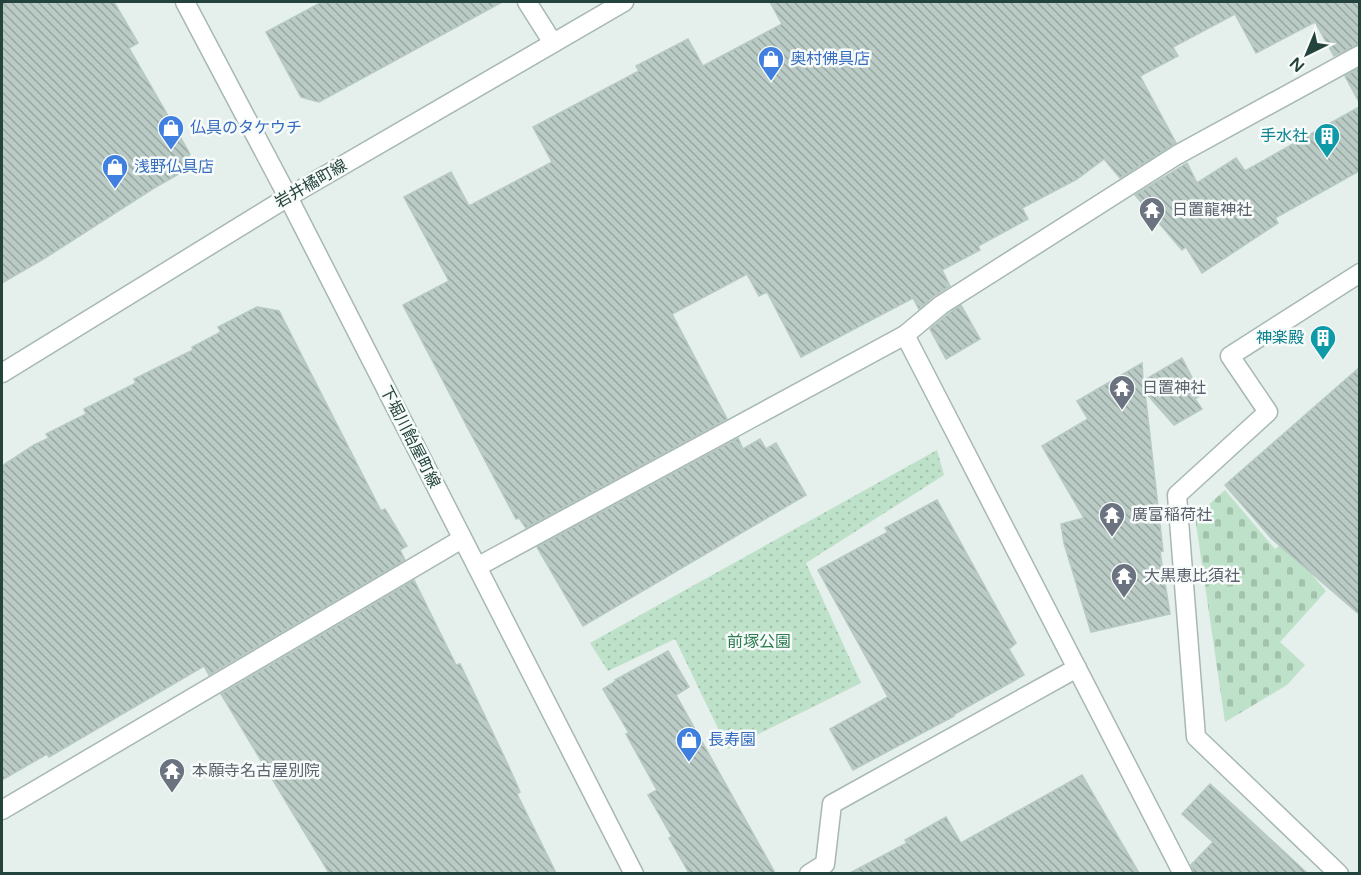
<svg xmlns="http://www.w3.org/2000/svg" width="1361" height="875" viewBox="0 0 1361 875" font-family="'Varela Round','Noto Sans JP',sans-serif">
  <defs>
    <pattern id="green-dots" width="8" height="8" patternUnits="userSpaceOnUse" patternTransform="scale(1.5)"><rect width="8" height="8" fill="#bee1ca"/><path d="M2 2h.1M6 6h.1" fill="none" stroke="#a3c2ae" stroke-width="1.8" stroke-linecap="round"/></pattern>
    <pattern id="cemetery-stones" width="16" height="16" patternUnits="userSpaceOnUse" patternTransform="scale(1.5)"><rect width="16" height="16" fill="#bee1ca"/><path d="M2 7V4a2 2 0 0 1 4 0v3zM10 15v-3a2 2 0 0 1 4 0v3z" fill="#a3c2ae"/></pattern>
    <pattern id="building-back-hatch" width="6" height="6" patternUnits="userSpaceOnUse" patternTransform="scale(1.5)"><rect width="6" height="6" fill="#bacac5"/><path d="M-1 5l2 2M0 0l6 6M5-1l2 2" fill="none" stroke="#97a6a1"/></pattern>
  </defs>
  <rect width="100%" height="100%" fill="#e5efeb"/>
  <polygon fill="url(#green-dots)" points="937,450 944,475 806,563 861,683 728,749 675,639 608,671 590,643"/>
  <polygon fill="url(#cemetery-stones)" points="1225,490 1275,549 1284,542 1326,591 1280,642 1305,665 1287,685 1225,722 1195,517"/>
  <g fill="url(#building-back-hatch)" stroke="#b7c9c3" stroke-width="1.5">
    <polygon points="2,2 114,2 138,43 129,48 190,154 184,171 154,188 45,258 2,283"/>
    <polygon points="322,2 502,2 319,102 301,97 266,32"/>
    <polygon points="770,2 1359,2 1359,44 1334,56 1315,22 1256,53 1235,14 1173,47 1178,56 1140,76 1176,143 1120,178 1104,159 1077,179 1022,208 1028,219 978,246 980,250 942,270 950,286 934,296 919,309 913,298 801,357 767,292 759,296 747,274 672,314 727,419 526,528 519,518 516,519 403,305 449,281 404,197 451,172 469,206 552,162 533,127 639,71 636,66 688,39 703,66 782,24"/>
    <polygon points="1359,68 1359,102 1345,76"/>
    <polygon points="1359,107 1359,171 1275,218 1278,223 1202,273 1186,247 1182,250 1135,195 1187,163 1197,183 1236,158 1245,171"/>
    <polygon points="961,305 980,339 946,359 930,329 948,314"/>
    <polygon points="257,307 279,311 381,511 385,509 407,546 400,550 405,560 209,675 204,666 49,757 47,754 2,780 2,466 34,445 49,438 46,434 86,414 84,409 136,383 134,379 193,350 192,347 221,332 218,327"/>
    <polygon points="1182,358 1201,395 1195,399 1202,409 1174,425 1145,392 1163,551 1160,552 1170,614 1091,632 1064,543 1061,524 1084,518 1042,446 1088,419 1077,401 1142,363 1143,381"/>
    <polygon points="1359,368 1359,614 1272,539 1225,485"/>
    <polygon points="738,438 743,449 760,439 766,449 776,443 806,495 583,626 537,547"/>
    <polygon points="937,500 1016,643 1009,649 1024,675 953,715 954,716 853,770 830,729 888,697 818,570 888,532 885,528"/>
    <polygon points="414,580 456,665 460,664 509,767 520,792 517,794 556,873 329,873 221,694"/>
    <polygon points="668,651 689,687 676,695 775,873 689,873 669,838 672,837 648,795 657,790 626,734 629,733 603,689 616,681 615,680"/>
    <polygon points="1082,775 1139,873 850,873 907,843 905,840 946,817 961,843"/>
    <polygon points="1210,784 1241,812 1307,873 1194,873 1191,865 1213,842 1182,814"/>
  </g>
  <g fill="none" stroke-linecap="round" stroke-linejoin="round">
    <g stroke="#a7b8b3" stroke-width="21">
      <polyline id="service" points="1339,874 1196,737 1177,495 1268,412 1230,356 1360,273"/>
    </g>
    <g stroke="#a7b8b3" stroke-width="21">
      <g id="minor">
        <polyline points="527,2 553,43"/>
        <polyline points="905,335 1183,874"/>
        <polyline points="477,567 905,335 941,305 1177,155 1360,55"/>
        <polyline points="2,810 462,539"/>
        <polyline points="809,874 825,864 832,804 1077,668"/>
      </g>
    </g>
    <g stroke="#a7b8b3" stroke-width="21">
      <g id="tertiary">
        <polyline points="185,2 288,197 634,874"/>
        <polyline points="2,373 288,197 624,2"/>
      </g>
    </g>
    <use href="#service" stroke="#fff" stroke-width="18"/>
    <use href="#minor" stroke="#fff" stroke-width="18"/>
    <use href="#tertiary" stroke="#fff" stroke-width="18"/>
  </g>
  <defs>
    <g id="shop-pin" transform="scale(1.35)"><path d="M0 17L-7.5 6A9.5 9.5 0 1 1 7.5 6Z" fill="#3f7fe0" stroke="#f7fbf9"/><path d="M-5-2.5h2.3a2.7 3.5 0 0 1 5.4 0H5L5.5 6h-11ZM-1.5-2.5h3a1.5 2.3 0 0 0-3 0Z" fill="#fff"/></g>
    <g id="building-pin" transform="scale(1.35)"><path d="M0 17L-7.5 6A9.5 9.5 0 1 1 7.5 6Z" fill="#0f9aa8" stroke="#f7fbf9"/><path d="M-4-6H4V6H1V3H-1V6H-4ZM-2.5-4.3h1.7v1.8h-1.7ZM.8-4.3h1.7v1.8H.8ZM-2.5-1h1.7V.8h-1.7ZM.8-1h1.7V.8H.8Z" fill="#fff"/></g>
    <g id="temple-pin" transform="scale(1.35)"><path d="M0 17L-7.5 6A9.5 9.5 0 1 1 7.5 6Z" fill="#6b7280" stroke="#f7fbf9"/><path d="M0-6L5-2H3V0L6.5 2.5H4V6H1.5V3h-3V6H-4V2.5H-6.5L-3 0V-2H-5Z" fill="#fff"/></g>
  </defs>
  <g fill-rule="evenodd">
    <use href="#shop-pin" x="771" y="59"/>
    <use href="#shop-pin" x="171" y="128"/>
    <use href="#building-pin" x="1327" y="136"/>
    <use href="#shop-pin" x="115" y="167"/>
    <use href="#temple-pin" x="1152" y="210"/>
    <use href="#building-pin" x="1323" y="338"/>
    <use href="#temple-pin" x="1122" y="388"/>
    <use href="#temple-pin" x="1112" y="515"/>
    <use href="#temple-pin" x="1124" y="576"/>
    <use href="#shop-pin" x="689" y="740"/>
    <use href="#temple-pin" x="172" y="771"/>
  </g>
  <g text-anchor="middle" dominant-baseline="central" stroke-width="5" stroke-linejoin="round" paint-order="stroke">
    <g font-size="16" fill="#366cbe" stroke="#f7fbf9" text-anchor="start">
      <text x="790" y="59">奥村佛具店</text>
      <text x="190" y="128">仏具のタケウチ</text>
      <text x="134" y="167">浅野仏具店</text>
      <text x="708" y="740">長寿園</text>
    </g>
    <g font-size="16" fill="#0d838f" stroke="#f7fbf9" text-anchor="end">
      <text x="1308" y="136">手水社</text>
      <text x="1304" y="338">神楽殿</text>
    </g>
    <g font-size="16" fill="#23433c" stroke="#f7fbf9">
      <text transform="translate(311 184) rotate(-30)">岩井橘町線</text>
      <text transform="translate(410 437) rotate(63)">下堀川飴屋町線</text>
    </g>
    <g font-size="16" fill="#5b616d" stroke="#f7fbf9" text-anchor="start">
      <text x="1172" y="210">日置龍神社</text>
      <text x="1142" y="388">日置神社</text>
      <text x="1132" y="515">廣富稲荷社</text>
      <text x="1144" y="576">大黒恵比須社</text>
      <text x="192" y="771">本願寺名古屋別院</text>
    </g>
    <g font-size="16" fill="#2b7c50" stroke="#f7fbf9">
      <text x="759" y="642">前塚公園</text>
    </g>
  </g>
  <rect width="1361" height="875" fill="none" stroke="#23433c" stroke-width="6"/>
  <g transform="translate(1307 54) rotate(223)" stroke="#f7fbf9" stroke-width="4.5" paint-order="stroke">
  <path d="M0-4.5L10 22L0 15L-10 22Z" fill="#23433c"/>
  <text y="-9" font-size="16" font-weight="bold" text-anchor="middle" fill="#23433c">N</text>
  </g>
</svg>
